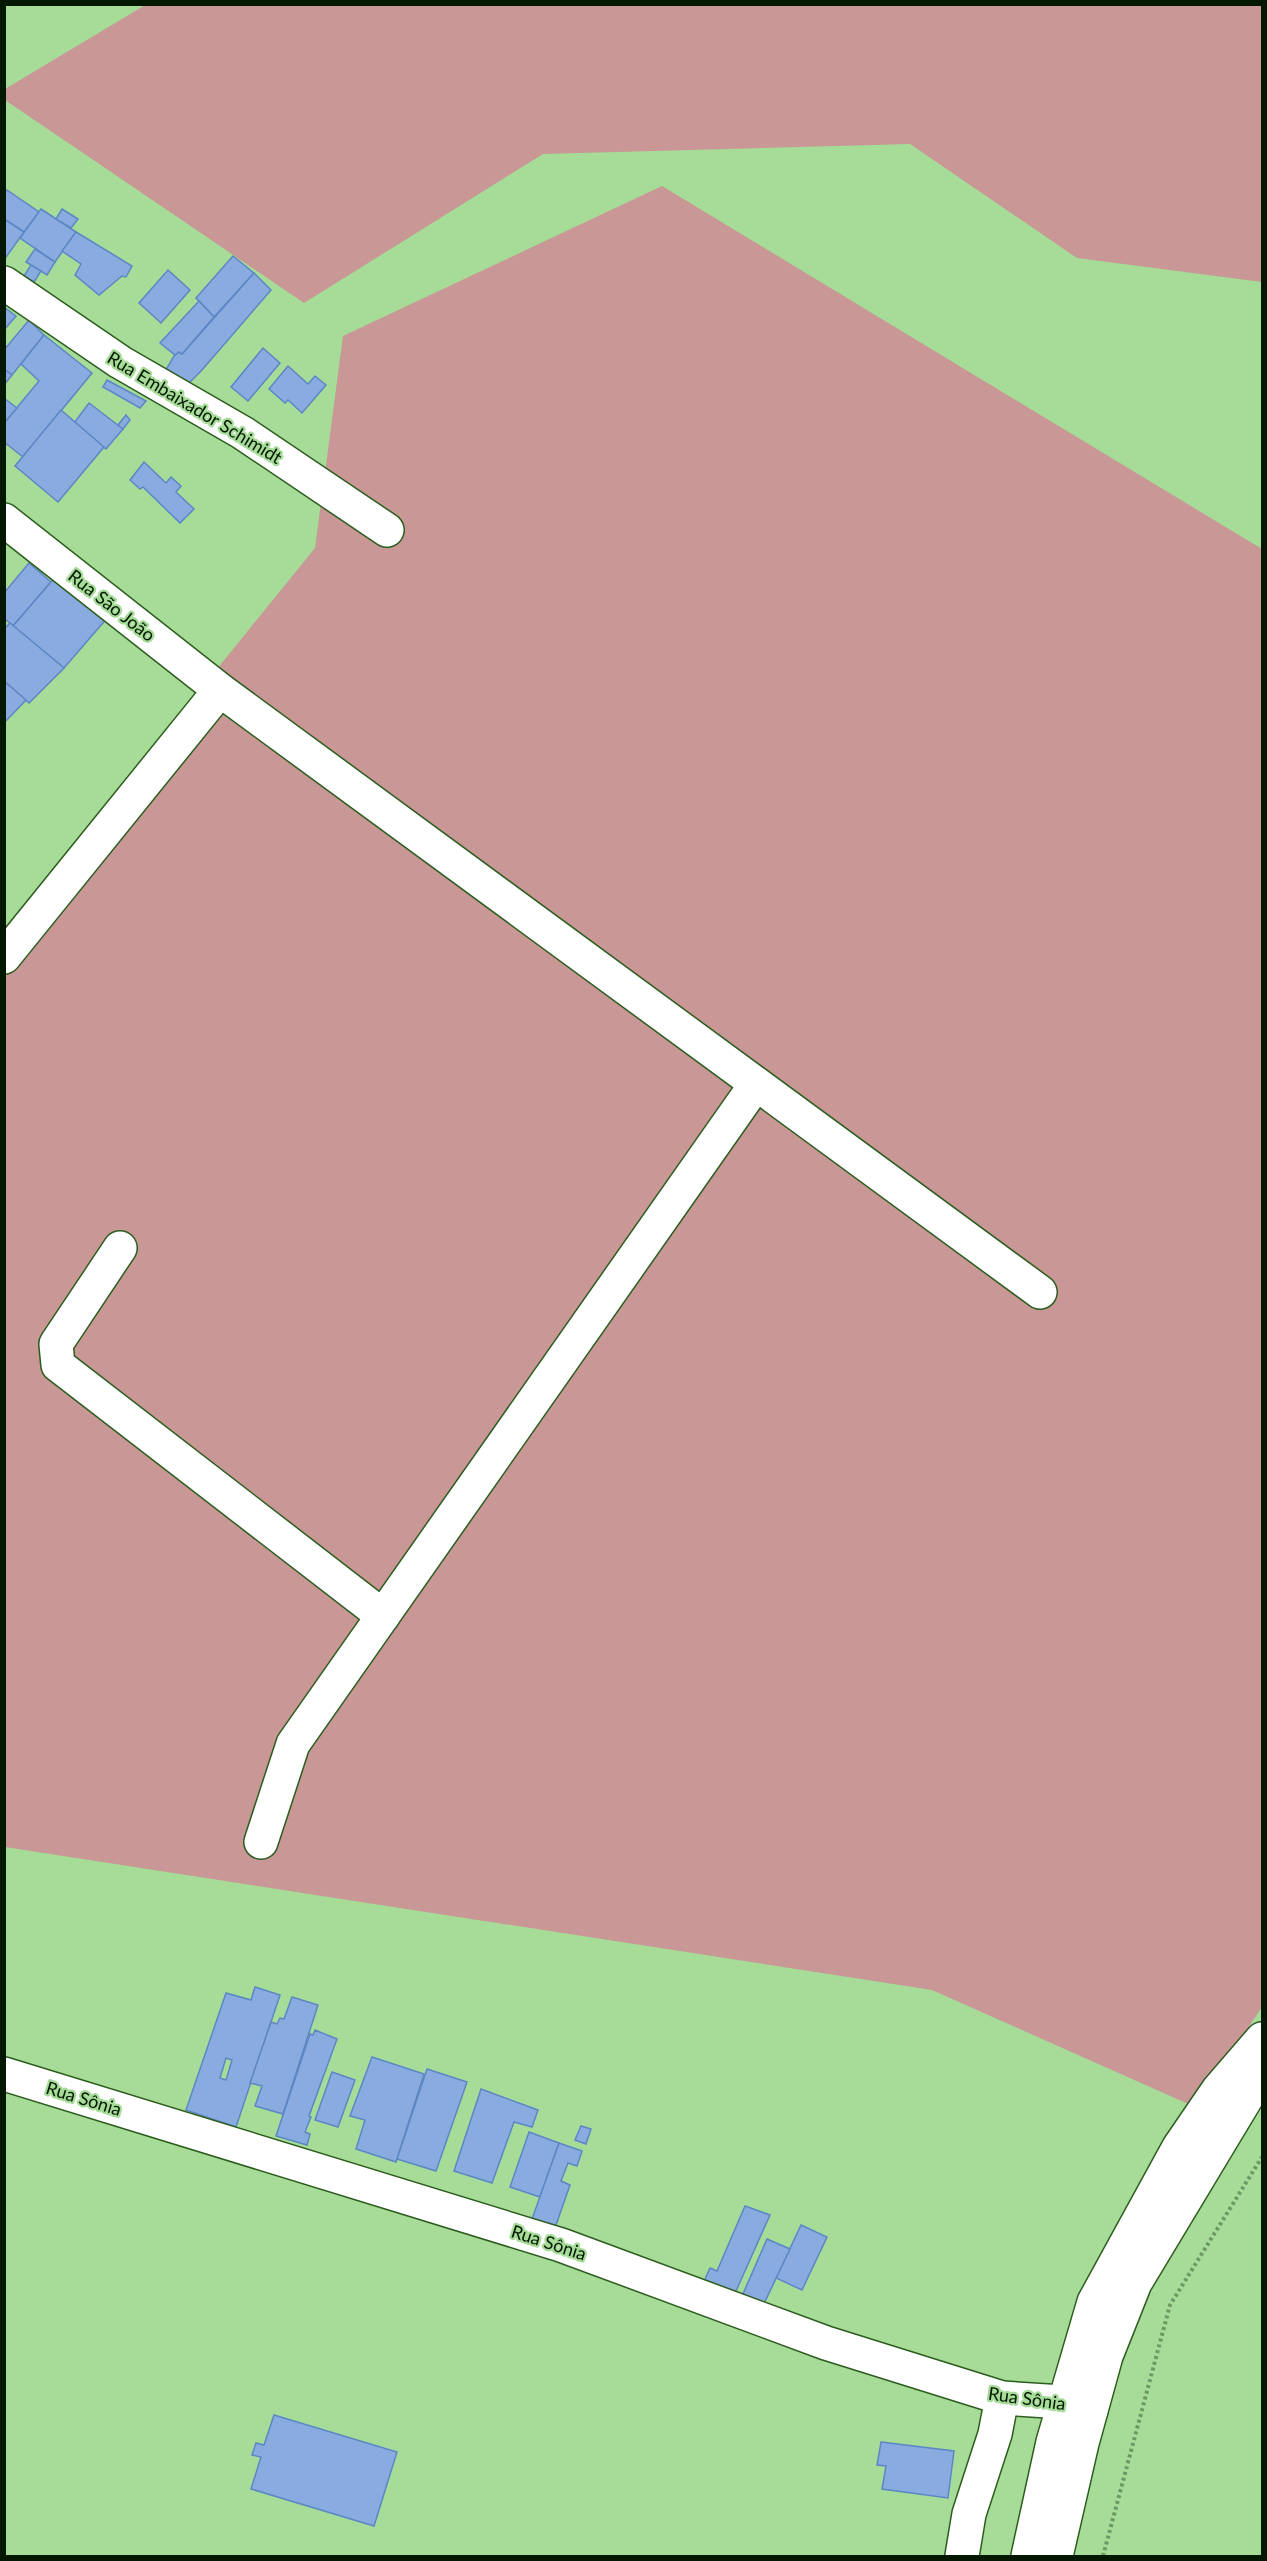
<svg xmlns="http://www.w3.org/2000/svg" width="1267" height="2561" viewBox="0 0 1267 2561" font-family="Lato,sans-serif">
  <rect width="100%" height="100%" fill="#a6dc98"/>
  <g fill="#c89796">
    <polygon points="147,4 1262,5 1262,282 1077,258 910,144 543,154 304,303 5,100 5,89"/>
    <polygon points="662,186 1262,549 1262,2007 1195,2107 932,1990 5,1847 4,932 315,548 343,336"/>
  </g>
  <g fill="#89abdf" stroke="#5d86c5" stroke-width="1.5" fill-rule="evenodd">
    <polygon points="7,190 39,212 24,232 4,219 4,193"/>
    <polygon points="41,209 76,232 55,262 20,238"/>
    <polygon points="62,209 78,219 71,228 56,219"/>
    <polygon points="4,219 24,232 4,260"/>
    <polygon points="76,232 132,266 126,277 122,276 99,295 75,275 81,264 62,251"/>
    <polygon points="35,249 55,262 47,275 26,262"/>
    <polygon points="233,256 254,273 214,317 196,298"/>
    <polygon points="31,265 41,271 34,282 24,276"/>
    <polygon points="168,270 190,290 161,323 139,303"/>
    <polygon points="254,273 271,290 202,370 185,387 164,373 174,356 179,352 182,354"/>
    <polygon points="199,301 214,317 182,354 179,352 175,355 160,343"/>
    <polygon points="4,307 16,316 4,330"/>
    <polygon points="29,320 44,335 12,375 4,369 4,350"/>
    <polygon points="44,335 92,373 23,457 4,442 4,423 39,381 21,364"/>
    <polygon points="263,348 280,363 248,401 231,387"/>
    <polygon points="288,366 308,384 315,376 326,385 302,413 288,400 285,403 269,389"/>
    <polygon points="4,369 12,375 4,385"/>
    <polygon points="107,380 146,401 140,408 103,387"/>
    <polygon points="4,398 17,408 4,423"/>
    <polygon points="89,403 123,429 106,449 74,423"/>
    <polygon points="61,410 104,447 58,502 15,466"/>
    <polygon points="126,415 130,420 123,429 118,425"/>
    <polygon points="144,462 166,483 171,477 181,486 176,492 194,509 180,523 143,487 140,489 130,480"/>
    <polygon points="29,563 51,582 13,626 4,618 4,593"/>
    <polygon points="57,575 108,617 64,668 13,626"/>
    <polygon points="10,623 64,668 29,703 4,681 4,629"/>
    <polygon points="4,681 26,700 4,723"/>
    <path d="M255 1987 280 1995 236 2127 186 2110 226 1993 251 2000ZM226 2058 232 2060 226 2080 220 2078Z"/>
    <polygon points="292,1997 318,2005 283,2114 255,2106 262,2086 250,2083 271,2022 277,2024 280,2018 284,2019"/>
    <polygon points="315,2030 337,2039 309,2116 311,2117 305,2132 310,2134 307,2145 276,2136 310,2034 313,2035"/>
    <polygon points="372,2057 424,2074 396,2162 356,2149 365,2120 350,2116"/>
    <polygon points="427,2069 467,2082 436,2171 397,2159"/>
    <polygon points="332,2072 355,2080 338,2127 315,2120"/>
    <polygon points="481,2089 538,2110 532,2127 514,2122 492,2183 454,2171"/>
    <polygon points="581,2126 591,2129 586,2144 575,2140"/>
    <polygon points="529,2132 559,2143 540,2197 510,2187"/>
    <polygon points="559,2143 582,2151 577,2166 568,2163 561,2181 570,2185 555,2228 532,2219"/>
    <polygon points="745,2206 770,2215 732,2300 701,2288 710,2268 717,2271"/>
    <polygon points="801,2225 827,2237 802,2290 776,2278"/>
    <polygon points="767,2239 790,2249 760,2312 739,2303"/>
    <polygon points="274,2415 397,2452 374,2526 251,2489 261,2457 252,2455 256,2443 264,2445"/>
    <polygon points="881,2442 954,2451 948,2498 882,2489 886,2466 877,2465"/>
  </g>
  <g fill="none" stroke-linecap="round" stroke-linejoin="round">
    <g stroke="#2c5d1e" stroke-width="36">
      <g id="minor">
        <polyline points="4,283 120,362 243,433 387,530"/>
        <polyline points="4,520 220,690 1040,1292"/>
        <polyline points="4,957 220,690"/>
        <polyline points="120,1248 56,1344 58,1365 383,1616"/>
        <polyline points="261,1842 293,1744 756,1084"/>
        <polyline points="4,2074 561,2245 826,2343 1002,2398 1063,2402 1091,2410"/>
        <polyline points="962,2556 969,2514 995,2434 1002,2398"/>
      </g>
    </g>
    <g stroke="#2c5d1e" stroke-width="36">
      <g id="major">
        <polyline points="1028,2556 1053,2442 1094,2302 1179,2147 1218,2090 1262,2039"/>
        <polyline points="1056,2556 1082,2443 1106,2356 1135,2283 1262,2072"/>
      </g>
    </g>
    <polyline stroke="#6d9863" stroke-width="4" stroke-dasharray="3 3" stroke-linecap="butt" points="1103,2556 1170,2305 1262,2157"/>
    <use href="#minor" stroke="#fff" stroke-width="33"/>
    <use href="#major" stroke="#fff" stroke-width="33"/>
  </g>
  <g text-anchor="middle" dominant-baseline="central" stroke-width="4.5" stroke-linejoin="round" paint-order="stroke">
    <g font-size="18" fill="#041801" stroke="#a6dc98">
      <text transform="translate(195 407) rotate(31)">Rua Embaixador Schimidt</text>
      <text transform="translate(112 605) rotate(38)">Rua São João</text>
      <text transform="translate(84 2098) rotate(17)">Rua Sônia</text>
      <text transform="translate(549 2242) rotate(18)">Rua Sônia</text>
      <text transform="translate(1027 2398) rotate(8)">Rua Sônia</text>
    </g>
  </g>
  <rect width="1267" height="2561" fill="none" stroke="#041801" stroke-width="12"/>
</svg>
